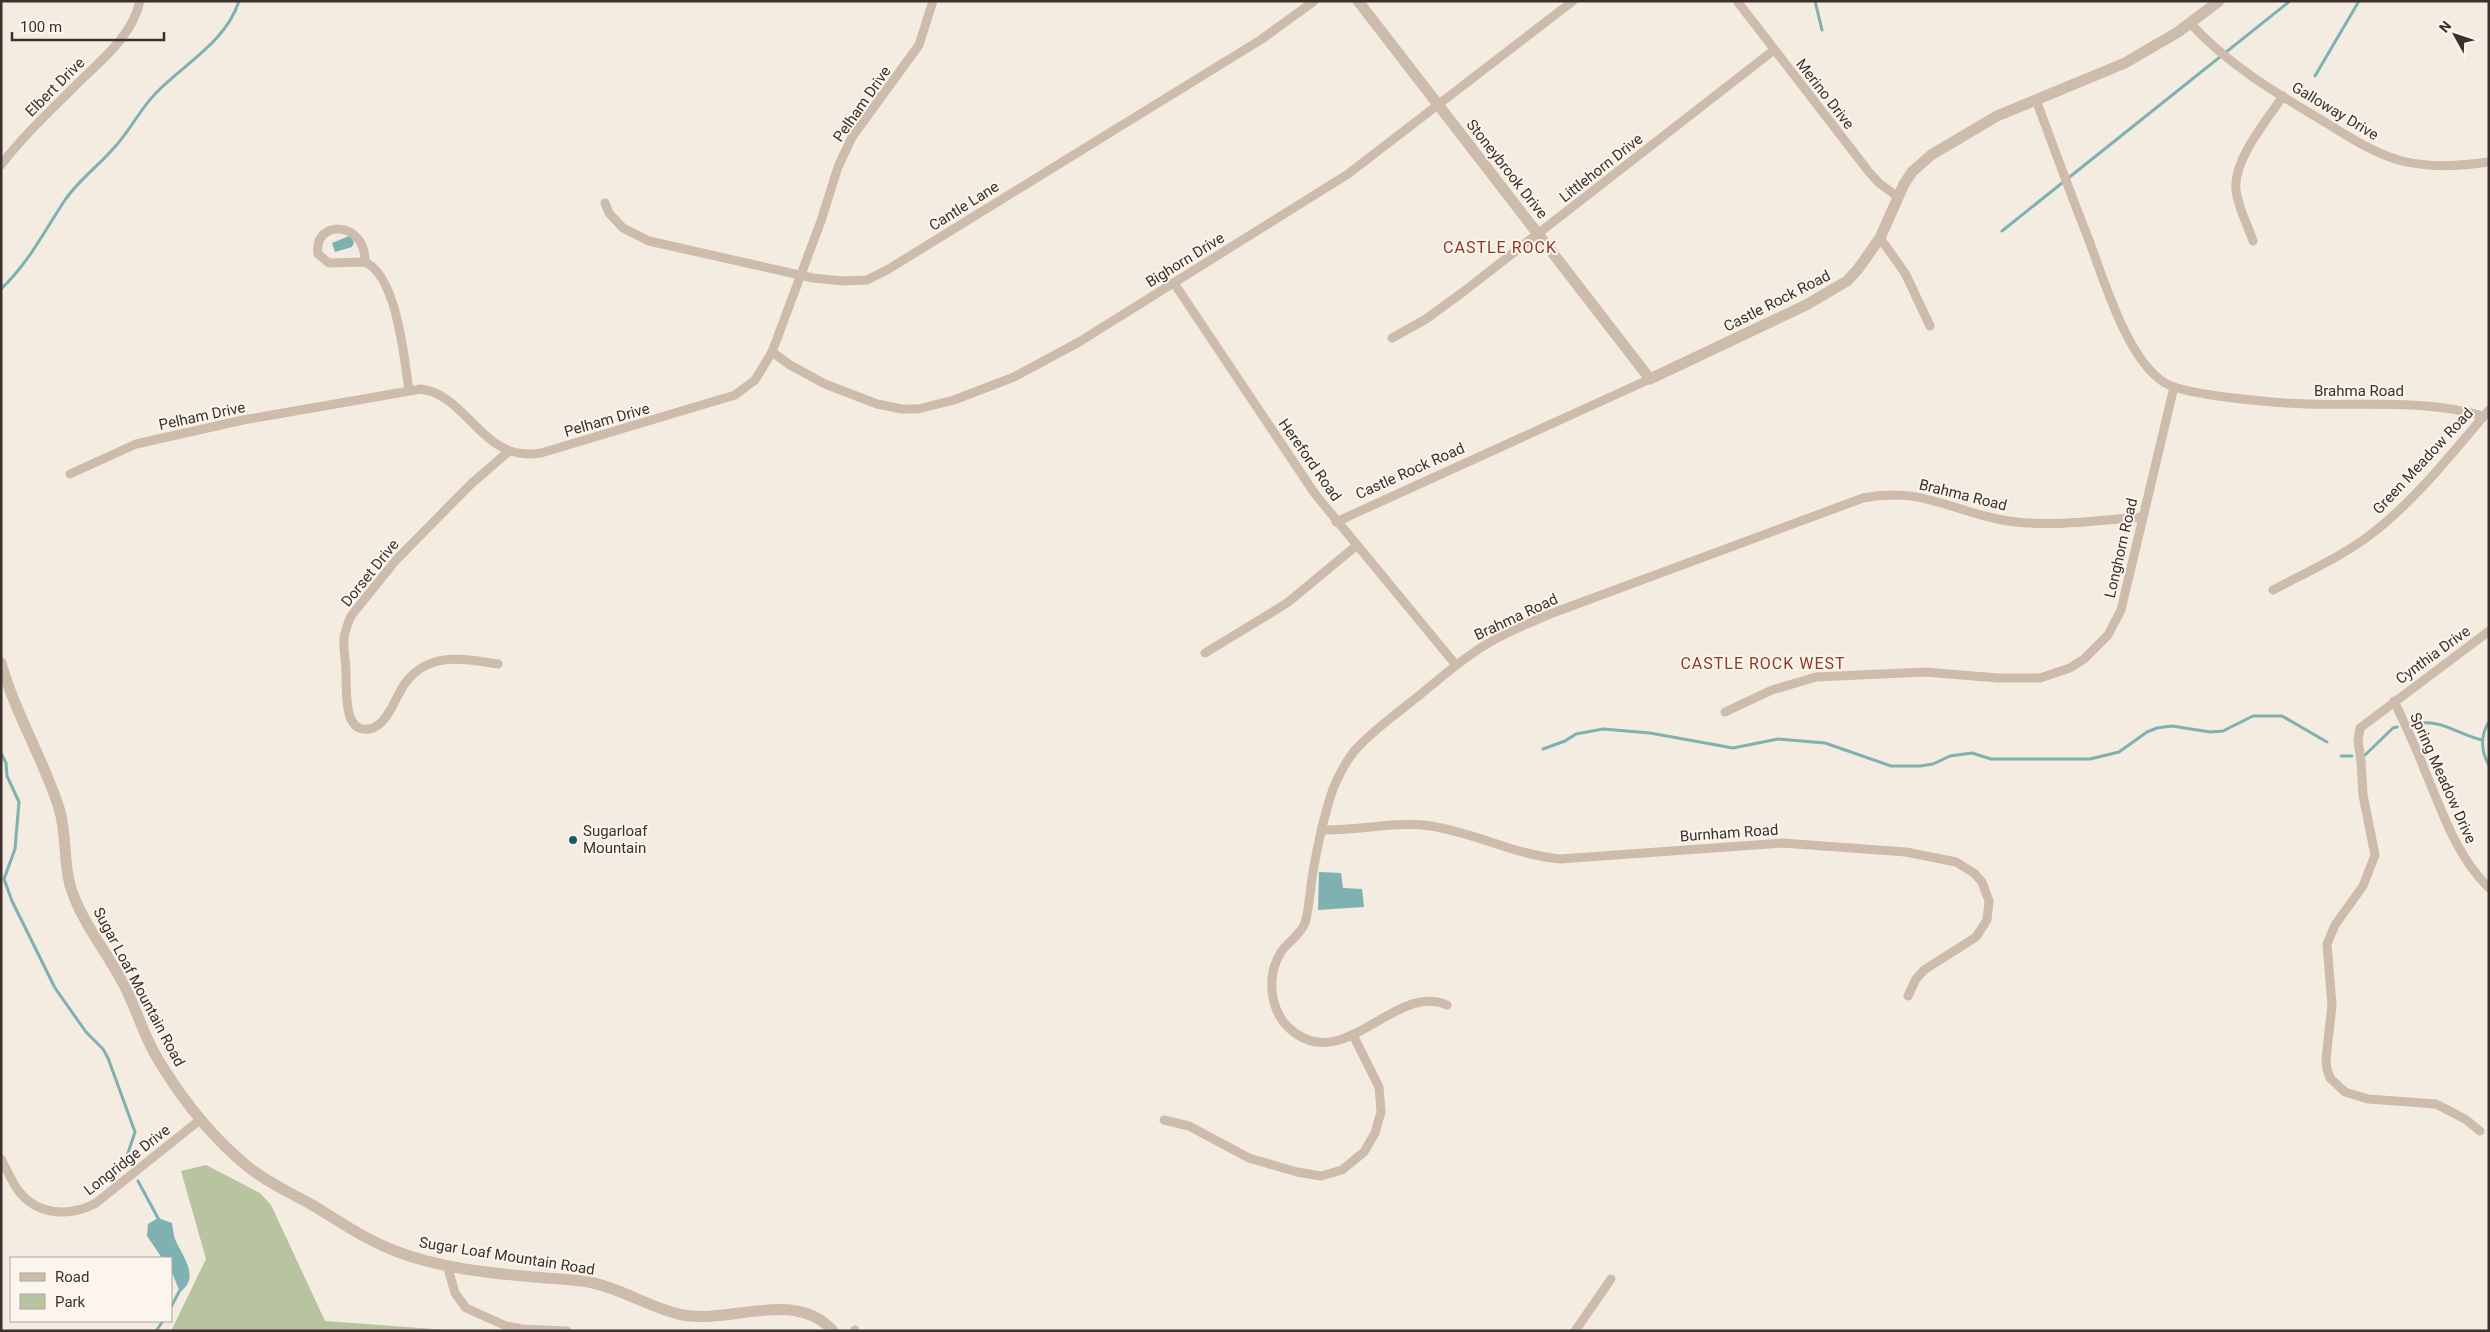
<svg xmlns="http://www.w3.org/2000/svg" width="2490" height="1332" viewBox="0 0 2490 1332" font-family="Roboto,sans-serif">
  <rect width="100%" height="100%" fill="#f4ebe1"/>
  <polygon fill="#b8c4a0" points="206,1165 260,1193 271,1205 325,1321 461,1331 171,1331 206,1259 181,1171"/>
  <g fill="#7fb0b2">
    <polygon points="349,236 352,238 354,243 352,247 335,252 332,243"/>
    <polygon points="1319,872 1341,873 1343,888 1362,889 1364,907 1318,910"/>
    <path d="M158 1218 172 1223C173 1228 173 1234 175 1239 182 1256 201 1277 180 1292L171 1270V1258H162L147 1236 148 1224Z"/>
  </g>
  <g fill="none" stroke-linecap="round" stroke-linejoin="round">
    <g stroke="#7fb0b2" stroke-width="3">
      <polyline points="1815,1 1822,30"/>
      <polyline points="2315,76 2359,1"/>
      <polyline points="2002,231 2290,1"/>
      <path d="M1 289C28 264 45 230 65 200 78 181 97 167 112 150 129 133 139 110 156 93 184 64 226 42 239 1"/>
      <path d="M2489 722C2480 735 2481 752 2489 765"/>
      <path d="M2413 724C2441 718 2456 734 2482 740"/>
      <polyline points="1543,749 1565,741 1576,734 1603,729 1650,733 1733,748 1778,739 1825,743 1891,766 1920,766 1933,764 1950,756 1972,753 1991,759 2090,759 2119,752 2147,732 2157,728 2172,726 2210,732 2223,731 2253,716 2282,716 2327,742"/>
      <polyline points="1,753 6,763 7,776 19,802 15,849 4,879 12,901 55,988 86,1032 103,1049 108,1058 135,1132 126,1159 130,1166"/>
      <polyline points="2365,755 2393,728 2397,727"/>
      <polyline points="2341,756 2352,756"/>
      <polyline points="138,1181 159,1220"/>
      <polyline points="171,1307 180,1290"/>
      <polyline points="156,1331 163,1321"/>
    </g>
    <g stroke="#cdbbac" stroke-width="9">
      <polyline points="1737,1 1869,172 1879,183 1898,197"/>
      <path d="M2190 23C2229 66 2278 94 2328 124 2351 138 2375 154 2402 161 2431 168 2460 166 2489 162"/>
      <path d="M2036 100C2053 145 2069 190 2087 235 2103 276 2126 359 2165 383 2187 396 2278 403 2307 404 2366 406 2425 399 2483 416"/>
      <path d="M1 165C23 136 50 111 75 86 100 61 132 37 140 1"/>
      <polyline points="605,203 609,213 623,228 649,241 813,278 843,281 867,280 887,270 1262,39 1314,1"/>
      <polyline points="1880,238 1905,273 1930,326"/>
      <path d="M2253 241C2248 225 2237 206 2236 189 2233 160 2267 120 2283 96"/>
      <path d="M365 262 329 263 318 254C313 219 366 220 365 262 397 276 404 358 409 390"/>
      <polyline points="1174,283 1315,494 1456,665"/>
      <polyline points="1392,338 1426,319 1463,292 1774,50"/>
      <polyline points="772,352 790,365 825,384 877,404 902,409 918,409 954,400 1014,377 1079,342 1348,174 1573,1"/>
      <path d="M70 474 136 444 243 420 421 389C470 396 481 463 541 453L735 395 755 380 772 352 821 221 838 167 852 137 919 45 933 1"/>
      <polyline points="1336,522 1650,379"/>
      <path d="M2273 590C2305 573 2341 557 2370 535 2415 501 2452 453 2489 410"/>
      <polyline points="1205,653 1287,603 1356,546"/>
      <path d="M498 664C464 659 430 651 406 682 400 690 396 700 391 709 387 716 381 725 373 728 342 738 347 689 346 672 346 661 343 649 344 638 345 630 348 623 351 616L396 560 471 484 508 452"/>
      <path d="M2394 701C2405 724 2416 747 2425 771 2443 813 2456 856 2489 888"/>
      <polyline points="1725,712 1772,690 1816,677 1925,672 1998,678 2040,678 2070,668 2084,659 2108,635 2121,610 2174,387"/>
      <path d="M1321 830C1358 831 1395 821 1431 826 1476 833 1515 855 1560 859L1782 843 1906 852 1956 862 1974 873 1982 882 1989 901 1987 920 1976 937 1924 970 1916 979 1908 996"/>
      <path d="M1447 1005C1397 982 1347 1071 1295 1033 1270 1015 1265 978 1281 952 1288 942 1301 934 1305 923 1309 909 1310 892 1312 878 1317 848 1323 818 1333 789 1339 775 1347 758 1358 747 1375 729 1396 714 1416 698 1437 681 1458 662 1482 647 1503 633 1527 624 1550 614L1863 498C1918 487 1946 508 1997 519 2044 529 2096 520 2143 517"/>
      <polyline points="1164,1120 1189,1126 1249,1158 1297,1172 1321,1176 1342,1170 1364,1152 1375,1133 1381,1112 1379,1087 1353,1035"/>
      <polyline points="2480,1131 2465,1119 2436,1104 2368,1099 2345,1092 2330,1078 2327,1069 2326,1059 2332,1005 2327,944 2335,925 2363,886 2375,855 2363,795 2361,761 2358,741 2360,728 2489,631"/>
      <path d="M1 1159C7 1169 11 1181 18 1190 37 1216 70 1217 96 1203L201 1119"/>
      <polyline points="447,1265 455,1293 466,1308 506,1326 522,1329 567,1331"/>
      <polyline points="854,1331 855,1330"/>
      <polyline points="1575,1331 1611,1279"/>
    </g>
    <g stroke="#cdbbac" stroke-width="11">
      <polyline points="1358,1 1650,379 1806,305 1847,281 1858,269 1880,238 1904,184 1912,172 1931,155 1997,116 2125,63 2178,32 2219,1"/>
      <path d="M1 663C15 713 43 758 59 808 67 833 63 859 70 885 80 920 107 952 124 985 137 1010 144 1037 159 1061 182 1099 213 1138 247 1166 267 1183 292 1193 314 1206 342 1223 368 1241 398 1252 440 1268 489 1273 534 1277 553 1279 574 1279 593 1283 625 1290 652 1309 683 1315 731 1324 795 1288 833 1331"/>
    </g>
  </g>
  <circle fill="#1f5a5e" stroke="#fbf5ee" stroke-width="2" cx="573" cy="840" r="5"/>
  <g text-anchor="middle" dominant-baseline="central" stroke-width="4" stroke-linejoin="round" paint-order="stroke">
    <g font-size="15" fill="#3b302b" stroke="#fbf5ee">
      <text transform="translate(55 87) rotate(-45)">Elbert Drive</text>
      <text transform="translate(1825 94) rotate(52)">Merino Drive</text>
      <text transform="translate(862 104) rotate(-55)">Pelham Drive</text>
      <text transform="translate(2335 111) rotate(31)">Galloway Drive</text>
      <text transform="translate(1601 168) rotate(-38)">Littlehorn Drive</text>
      <text transform="translate(1507 169) rotate(52)">Stoneybrook Drive</text>
      <text transform="translate(964 206) rotate(-32)">Cantle Lane</text>
      <text transform="translate(1185 260) rotate(-32)">Bighorn Drive</text>
      <text transform="translate(1777 301) rotate(-27)">Castle Rock Road</text>
      <text x="2359" y="391">Brahma Road</text>
      <text transform="translate(202 416) rotate(-12)">Pelham Drive</text>
      <text transform="translate(607 420) rotate(-16)">Pelham Drive</text>
      <text transform="translate(1310 460) rotate(55)">Hereford Road</text>
      <text transform="translate(2423 461) rotate(-47)">Green Meadow Road</text>
      <text transform="translate(1410 471) rotate(-24)">Castle Rock Road</text>
      <text transform="translate(1963 495) rotate(14)">Brahma Road</text>
      <text transform="translate(2121 548) rotate(-77)">Longhorn Road</text>
      <text transform="translate(370 573) rotate(-51)">Dorset Drive</text>
      <text transform="translate(1516 617) rotate(-25)">Brahma Road</text>
      <text transform="translate(2433 655) rotate(-36)">Cynthia Drive</text>
      <text transform="translate(2443 778) rotate(66)">Spring Meadow Drive</text>
      <text transform="translate(1729 833) rotate(-4)">Burnham Road</text>
      <text transform="translate(139 987) rotate(62)">Sugar Loaf Mountain Road</text>
      <text transform="translate(127 1160) rotate(-38)">Longridge Drive</text>
      <text transform="translate(507 1256) rotate(9)">Sugar Loaf Mountain Road</text>
    </g>
    <g font-size="15" fill="#3b302b" stroke="#fbf5ee" text-anchor="start">
      <text x="583" y="831">Sugarloaf<tspan x="583" dy="17">Mountain</tspan></text>
    </g>
    <g font-size="16" letter-spacing="1" fill="#8c3b22" stroke="#fbf5ee">
      <text x="1500" y="247">CASTLE ROCK</text>
      <text x="1763" y="663">CASTLE ROCK WEST</text>
    </g>
  </g>
  <rect width="2490" height="1332" fill="none" stroke="#3b302b" stroke-width="5"/>
  <rect x="10" y="1257" width="162" height="65" fill="#fbf5ee" stroke="#aea6a0"/>
  <rect x="20" y="1273" width="25" height="8" fill="#cdbbac" stroke="#aea6a0"/>
  <text x="55" y="1282" font-size="15" fill="#3b302b">Road</text>
  <rect x="20" y="1294" width="25" height="15" fill="#b8c4a0" stroke="#aea6a0"/>
  <text x="55" y="1307" font-size="15" fill="#3b302b">Park</text>
  <g transform="translate(2455 35) rotate(310)" stroke="#fbf5ee" stroke-width="4" paint-order="stroke">
  <path d="M0-4L9 19L0 12L-9 19Z" fill="#3b302b"/>
  <text y="-8" font-size="14" font-weight="bold" text-anchor="middle" fill="#3b302b">N</text>
  </g>
  <path d="M12 32v8h152v-8" fill="none" stroke="#3b302b" stroke-width="2.5"/>
  <text x="20" y="32" font-size="15" fill="#3b302b" stroke="#fbf5ee" stroke-width="4" paint-order="stroke">100 m</text>
</svg>
